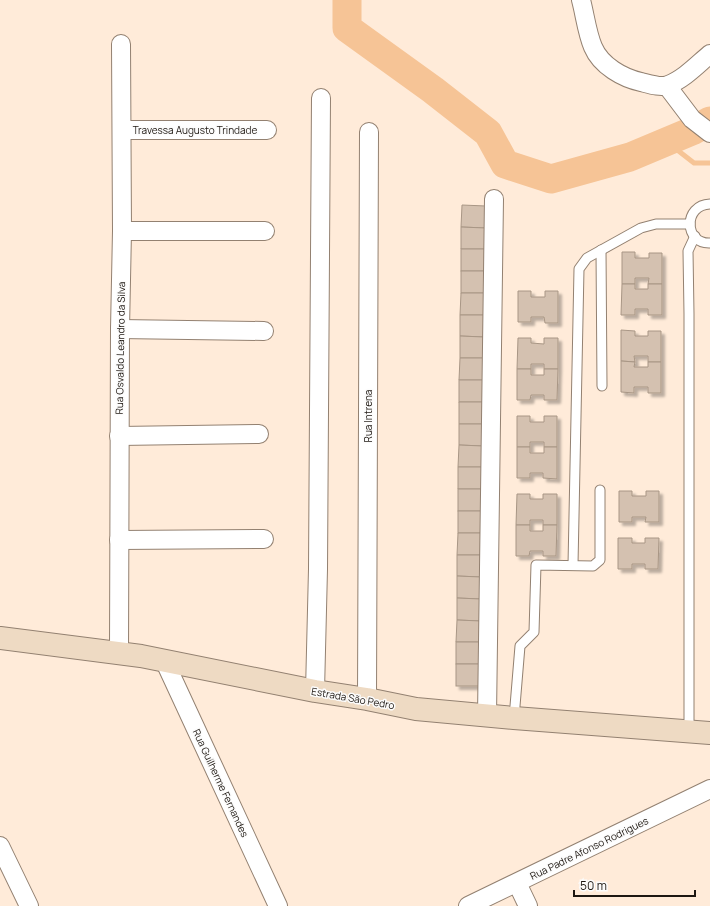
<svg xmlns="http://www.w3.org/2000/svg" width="710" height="906" viewBox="0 0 710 906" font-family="Manrope,sans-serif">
  <defs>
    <filter id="shadow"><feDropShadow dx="3.5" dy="3.5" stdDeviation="1" flood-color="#0004"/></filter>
  </defs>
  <rect width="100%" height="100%" fill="#ffebd9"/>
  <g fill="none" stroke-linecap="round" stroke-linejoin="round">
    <polyline stroke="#f6c496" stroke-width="5" points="667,142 694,163 710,163"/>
    <polyline stroke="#f6c496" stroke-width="29" points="347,0 347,28 433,90 488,133 505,164 551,179 630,157 692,131 710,121"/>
  </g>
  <g fill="#d4c1b0" stroke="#a89685" filter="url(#shadow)">
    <polygon points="462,205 486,206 486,228 461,227"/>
    <polygon points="461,227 486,228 485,249 461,249"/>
    <rect x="461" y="249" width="24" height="22"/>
    <polygon points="622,252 635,252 635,258 649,258 649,253 662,253 662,284 648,284 649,278 635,278 635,284 622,284"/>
    <rect x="461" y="271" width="24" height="22"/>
    <polygon points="622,284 635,284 635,289 648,289 648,284 662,284 662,315 648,315 648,309 635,309 635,315 621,315"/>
    <polygon points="518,291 531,291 531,297 545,297 545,291 558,291 558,323 545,323 544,317 531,317 531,322 518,322"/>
    <polygon points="461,293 485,293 485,315 460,315"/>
    <polygon points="460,315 485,315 484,337 460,336"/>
    <polygon points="621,330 635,331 635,336 648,336 648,331 661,331 661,362 648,362 648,356 634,356 635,362 621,361"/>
    <polygon points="460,336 484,337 484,358 460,358"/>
    <polygon points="518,338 531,338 531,343 544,344 544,338 558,338 558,369 544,369 544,364 531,364 531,369 517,369"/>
    <polygon points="460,358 484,358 484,380 459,380"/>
    <polygon points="621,361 635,362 634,367 648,367 648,362 661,362 661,393 648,393 648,387 634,387 634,393 621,392"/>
    <polygon points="517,369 531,369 531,375 544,375 544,369 558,369 557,400 544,400 544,395 531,395 530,400 517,400"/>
    <rect x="459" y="380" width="25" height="22"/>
    <polygon points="459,402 484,402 483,424 459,424"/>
    <polygon points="517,416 530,416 530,422 544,422 544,416 557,416 557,447 544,447 544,442 530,442 530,447 517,447"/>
    <polygon points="459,424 483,424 483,446 459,445"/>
    <polygon points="459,445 483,446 483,467 458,467"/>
    <polygon points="517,447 530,447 530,453 544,453 544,447 557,447 557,479 543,478 543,473 530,473 530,478 517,478"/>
    <polygon points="458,467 483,467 482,489 458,489"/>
    <rect x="458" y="489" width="24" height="22"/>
    <polygon points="619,491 632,491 632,496 646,496 646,491 659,491 659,522 645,522 646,517 632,517 632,522 619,522"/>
    <polygon points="517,494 530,494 530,499 543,499 543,494 557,494 557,525 543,525 543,520 530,520 530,525 516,525"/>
    <rect x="458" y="511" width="24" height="22"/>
    <polygon points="516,525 530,525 530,531 543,531 543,525 557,525 556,556 543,556 543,551 530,551 529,556 516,556"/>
    <polygon points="458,533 482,533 482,555 457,555"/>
    <polygon points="618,538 632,538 632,543 645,543 645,538 659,538 658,569 645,569 645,564 632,564 632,569 618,569"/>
    <polygon points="457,555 482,555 481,577 457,576"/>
    <polygon points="457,576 481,577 481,599 457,598"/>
    <polygon points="457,598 481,599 481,621 457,620"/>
    <polygon points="457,620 481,621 480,642 456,642"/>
    <rect x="456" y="642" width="24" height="22"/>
    <rect x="456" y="664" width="24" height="22"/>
  </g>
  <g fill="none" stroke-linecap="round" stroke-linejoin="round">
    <g stroke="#938171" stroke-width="11">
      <g id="lane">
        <path d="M710 204C683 205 684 244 710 243"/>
        <polyline points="601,250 602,386"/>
        <polyline points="573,565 579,269 587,258 641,228 656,224 690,224"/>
        <polyline points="514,718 520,646 534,632 536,565 593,566 600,560 600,490"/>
        <polyline points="689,732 689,314 688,251 695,236"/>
      </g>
    </g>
    <g stroke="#938171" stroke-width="20">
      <g id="street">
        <path d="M581 0C585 15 587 33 593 47 601 66 623 78 641 82 649 84 661 88 668 85 684 79 697 65 710 54"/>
        <polyline points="667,86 692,119 710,133"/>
        <polyline points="122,130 267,130"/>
        <polyline points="122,231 265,231"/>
        <polyline points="120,329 264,331"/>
        <polyline points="119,436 259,434"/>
        <polyline points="119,540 264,539"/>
        <polyline points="119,652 120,329 122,231 121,44"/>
        <polyline points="164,660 278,906"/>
        <polyline points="315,691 318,569 321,98"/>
        <polyline points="367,699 369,132"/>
        <polyline points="487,716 494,199"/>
        <polyline points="0,846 29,906"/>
        <polyline points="517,883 528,906"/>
        <polyline points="468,906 710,789"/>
      </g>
    </g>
    <g stroke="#938171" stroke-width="24">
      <polyline id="secondary" points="0,638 141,656 315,691 367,699 416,709 514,718 710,733"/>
    </g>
    <use href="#lane" stroke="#fff" stroke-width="9"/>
    <use href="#street" stroke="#fff" stroke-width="18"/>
    <use href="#secondary" stroke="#eedac3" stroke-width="22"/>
  </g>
  <g text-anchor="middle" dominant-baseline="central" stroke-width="3" stroke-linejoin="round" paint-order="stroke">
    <g font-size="10" fill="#1d1711" stroke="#fcfcfc">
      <text x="195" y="130">Travessa Augusto Trindade</text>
      <text transform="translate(120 348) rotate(-89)">Rua Osvaldo Leandro da Silva</text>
      <text transform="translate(368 416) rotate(-90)">Rua Intrena</text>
      <text transform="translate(353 698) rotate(10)">Estrada São Pedro</text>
      <text transform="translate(221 783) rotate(65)">Rua Guilherme Fernandes</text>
      <text transform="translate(589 848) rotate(-26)">Rua Padre Afonso Rodrigues</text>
    </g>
  </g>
  <path d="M574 890v6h121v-6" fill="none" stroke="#1d1711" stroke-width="2"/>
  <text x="580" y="890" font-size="12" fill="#1d1711" stroke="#fcfcfc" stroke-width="3" paint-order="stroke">50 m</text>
</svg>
